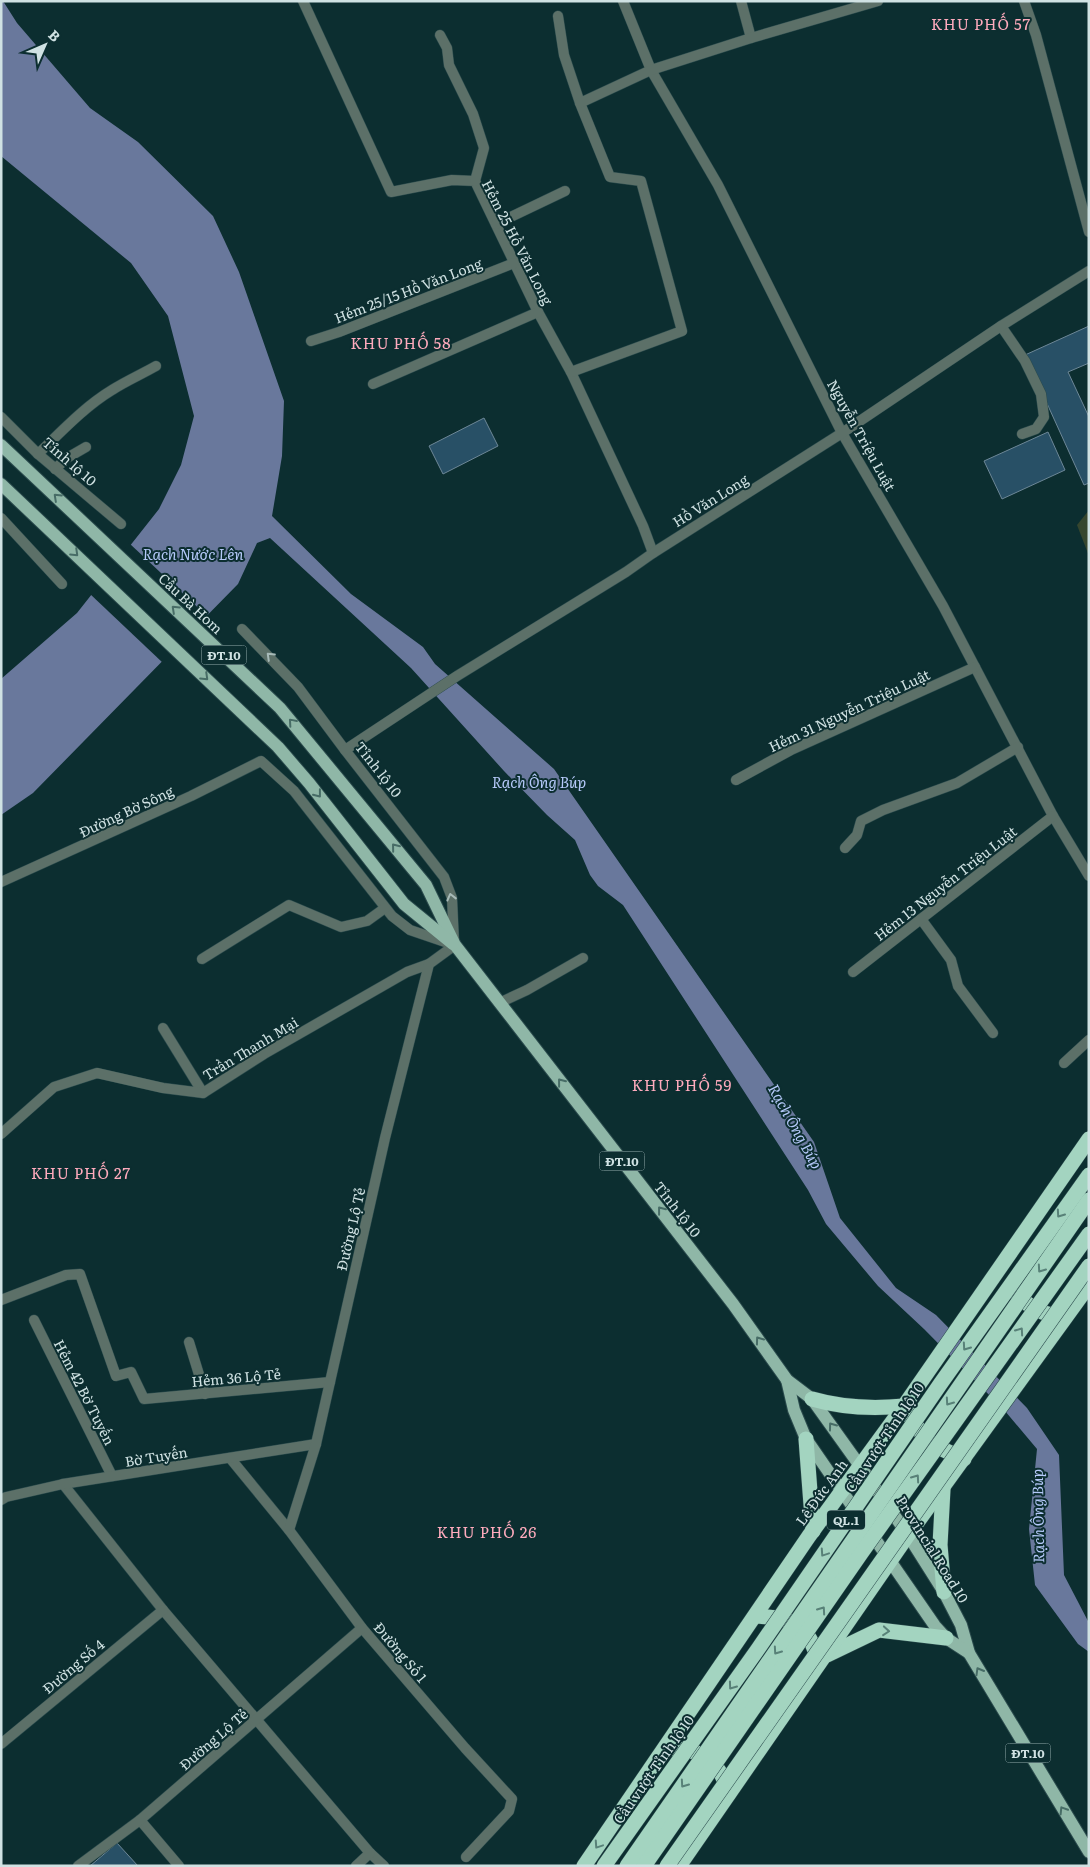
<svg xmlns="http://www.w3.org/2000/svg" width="1090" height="1867" viewBox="0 0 1090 1867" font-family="Literata,serif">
  <rect width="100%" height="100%" fill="#0c2e30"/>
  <polygon fill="#36462e" points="1089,510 1089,556 1077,525"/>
  <polygon fill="#69789c" points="1,1 3,1 17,23 90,108 138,142 213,216 239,272 284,401 282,456 272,516 351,594 423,647 435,664 554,769 814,1142 840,1218 896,1288 936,1315 1027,1408 1059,1455 1064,1575 1089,1623 1089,1652 1078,1644 1035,1585 1029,1529 1037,1449 1005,1411 924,1329 878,1286 826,1224 808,1190 623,905 598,886 590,875 575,840 547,815 504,771 411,668 270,538 257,543 238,584 33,793 1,815 1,679 77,613 159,509 181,465 194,416 168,316 131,263 1,156"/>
  <polygon fill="#0c2e30" points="129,543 208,617 163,663 89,593"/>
  <g fill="#285066" stroke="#6d8797">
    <polygon points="1089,326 1089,363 1068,372 1089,417 1089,483 1084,485 1025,355"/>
    <polygon points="484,418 498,446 443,474 429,446"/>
    <polygon points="1048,432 1065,470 1002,499 984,461"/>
    <polygon points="117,1843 138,1866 90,1866"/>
  </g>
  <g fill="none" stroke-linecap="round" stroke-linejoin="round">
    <g stroke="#2b4b4d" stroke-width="11">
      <g id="street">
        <polyline points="303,1 391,192 452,180 475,181 538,312 571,372 643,526 653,553"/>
        <polyline points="623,1 651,70 718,185 842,433 943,606 1053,816 1089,876"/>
        <polyline points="741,1 751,38"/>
        <polyline points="1024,1 1036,35 1089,232"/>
        <polyline points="558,16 564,55 580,103 610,177 641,181 682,331 571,372"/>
        <polyline points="440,35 447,48 449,65 473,114 484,148 475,181"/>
        <polyline points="580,103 651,70 751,38 878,1"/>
        <polyline points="496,224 565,191"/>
        <polyline points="1001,326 1025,361 1041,394 1044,417 1036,429 1022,434"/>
        <polyline points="311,341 339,332 514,263"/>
        <polyline points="373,384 538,312"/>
        <polyline points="1,417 38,454 121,524"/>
        <path d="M38 454C61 432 84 407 112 390 126 381 142 374 156 366"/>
        <polyline points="55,469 67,458 86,447"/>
        <polyline points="1,518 62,584"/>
        <polyline points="242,629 298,687 345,750 444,877 452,898 454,942"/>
        <polyline points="345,750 457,676 626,572 653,553 842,433 1001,326 1089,271"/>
        <polyline points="736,780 791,750 975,667"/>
        <polyline points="845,848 857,835 861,821 883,810 957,783 1018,747"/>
        <polyline points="1,882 191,796 261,761 294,791 392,916 410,930 451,944"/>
        <polyline points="921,919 951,960 958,986 993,1033"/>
        <polyline points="202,959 289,905 341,927 367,921 385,908"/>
        <polyline points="853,972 1053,816"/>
        <polyline points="499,1003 527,990 583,958"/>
        <polyline points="163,1028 203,1093"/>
        <polyline points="1064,1063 1089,1040"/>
        <polyline points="1,1134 54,1087 97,1073 163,1088 203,1093 264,1054 407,972 429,964"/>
        <polyline points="1,1300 66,1275 80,1274 116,1376 131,1372 144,1399 330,1382"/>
        <polyline points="34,1320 112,1476"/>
        <polyline points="189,1342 205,1394"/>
        <polyline points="230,1458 289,1530 362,1628 465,1748 512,1799 509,1811 466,1857"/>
        <polyline points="63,1484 163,1610 370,1853 384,1866"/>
        <polyline points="1,1500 6,1497 63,1484 316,1444"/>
        <polyline points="289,1530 316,1444 385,1138 429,964 455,945"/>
        <polyline points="1,1744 163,1610"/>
        <polyline points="140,1820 179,1866"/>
        <polyline points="78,1866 140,1820 362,1628"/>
        <polyline points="356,1866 370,1853"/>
      </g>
    </g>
    <g stroke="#2b4b4d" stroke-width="14">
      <g id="primary">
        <polyline points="1,445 280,708 426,885 455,945 733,1304 787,1380 812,1399 860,1466 908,1535 944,1592 961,1625 969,1653 1089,1852"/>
        <polyline points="1,484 278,747 309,783 404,904 453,944"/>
        <polyline points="787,1380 794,1410 806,1439 935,1626 946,1638 969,1653"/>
      </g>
    </g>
    <g stroke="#2b4b4d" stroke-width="16">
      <g id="highway">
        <path d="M1012 1289C1024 1304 1044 1318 1065 1315"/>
        <path d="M812 1399C843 1408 872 1409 904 1406 924 1441 927 1443 964 1459"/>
        <polyline points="806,1439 813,1531"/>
        <polyline points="943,1489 940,1545 944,1592"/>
        <path d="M755 1616C794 1618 808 1623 819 1663"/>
        <polyline points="827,1655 879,1630 946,1638"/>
        <path d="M674 1749C705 1749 721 1765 729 1793"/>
        <polyline points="584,1866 809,1536 904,1406 1089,1139"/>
        <polyline points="679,1866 908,1535 1089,1285"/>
      </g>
    </g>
    <use href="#street" stroke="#5c7068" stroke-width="10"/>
    <use href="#primary" stroke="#8fb7a7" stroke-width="12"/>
    <use href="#highway" stroke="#a3d4c0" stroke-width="15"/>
    <g stroke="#2b4b4d" stroke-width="16" stroke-linecap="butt">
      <g id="highway-bridge">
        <polyline points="604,1866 758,1649 941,1383 1089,1175"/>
        <polyline points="627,1866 1089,1200"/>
        <polyline points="644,1866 862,1552 1089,1234"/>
        <polyline points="667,1866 1089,1266"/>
      </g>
    </g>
    <use href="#highway-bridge" stroke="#a3d4c0" stroke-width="15"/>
  </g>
  <defs><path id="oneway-chevron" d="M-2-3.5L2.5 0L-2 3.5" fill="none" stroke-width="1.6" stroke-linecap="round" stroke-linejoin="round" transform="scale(1.25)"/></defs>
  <g stroke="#476c66">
    <use href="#oneway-chevron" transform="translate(57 497) rotate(-137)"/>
    <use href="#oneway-chevron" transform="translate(75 553) rotate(44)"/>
    <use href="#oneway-chevron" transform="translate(175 609) rotate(-137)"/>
    <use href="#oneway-chevron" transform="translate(205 677) rotate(44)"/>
    <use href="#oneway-chevron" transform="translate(292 722) rotate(-131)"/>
    <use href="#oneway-chevron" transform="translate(318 794) rotate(52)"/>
    <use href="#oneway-chevron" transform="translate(395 847) rotate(-129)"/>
    <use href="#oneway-chevron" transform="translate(561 1082) rotate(-128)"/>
    <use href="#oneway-chevron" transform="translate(661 1210) rotate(-128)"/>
    <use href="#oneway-chevron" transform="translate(759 1340) rotate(-126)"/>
    <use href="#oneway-chevron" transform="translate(832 1426) rotate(-126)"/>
    <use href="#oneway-chevron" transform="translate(979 1671) rotate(-120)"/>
    <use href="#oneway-chevron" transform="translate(1063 1810) rotate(-122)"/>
  </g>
  <g stroke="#a7bab8">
    <use href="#oneway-chevron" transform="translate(270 656) rotate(-136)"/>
    <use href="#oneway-chevron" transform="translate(451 897) rotate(-104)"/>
  </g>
  <g stroke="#588178">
    <use href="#oneway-chevron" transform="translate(1060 1214) rotate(125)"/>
    <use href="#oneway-chevron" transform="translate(1041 1269) rotate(125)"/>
    <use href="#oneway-chevron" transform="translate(1020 1331) rotate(-55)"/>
    <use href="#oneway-chevron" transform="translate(966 1347) rotate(125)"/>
    <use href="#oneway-chevron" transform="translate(949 1402) rotate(125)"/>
    <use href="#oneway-chevron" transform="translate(916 1478) rotate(-55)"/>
    <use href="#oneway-chevron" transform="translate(824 1553) rotate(124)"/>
    <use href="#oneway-chevron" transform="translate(822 1610) rotate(-55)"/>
    <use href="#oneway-chevron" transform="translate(886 1631) rotate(5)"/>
    <use href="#oneway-chevron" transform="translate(777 1651) rotate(125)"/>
    <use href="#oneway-chevron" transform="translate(732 1686) rotate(126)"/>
    <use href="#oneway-chevron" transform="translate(684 1784) rotate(125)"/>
    <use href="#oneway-chevron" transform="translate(598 1845) rotate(124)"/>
  </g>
  <g text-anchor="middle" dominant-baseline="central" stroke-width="4" stroke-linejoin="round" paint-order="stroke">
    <g fill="#0c2e30" stroke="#95acad" stroke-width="1">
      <rect x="201.5" y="645.5" width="45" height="19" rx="4"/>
      <rect x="599.5" y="1151.5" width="45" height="19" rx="4"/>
      <rect x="827" y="1510.5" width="38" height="19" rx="4"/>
      <rect x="1005.5" y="1743.5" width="45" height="19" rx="4"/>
    </g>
    <g font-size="12" font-weight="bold" fill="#d0e2e3">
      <text x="224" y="655">ĐT.10</text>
      <text x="622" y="1161">ĐT.10</text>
      <text x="846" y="1520">QL.1</text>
      <text x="1028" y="1753">ĐT.10</text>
    </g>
    <g font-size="14" fill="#d0e2e3" stroke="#0c2e30">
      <text transform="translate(518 242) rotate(63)">Hẻm 25 Hồ Văn Long</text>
      <text transform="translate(408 290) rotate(-21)">Hẻm 25/15 Hồ Văn Long</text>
      <text transform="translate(862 435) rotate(61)">Nguyễn Triệu Luật</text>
      <text transform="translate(70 461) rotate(41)">Tỉnh lộ 10</text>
      <text transform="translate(710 500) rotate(-32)">Hồ Văn Long</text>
      <text transform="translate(191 603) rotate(43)">Cầu Bà Hom</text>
      <text transform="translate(849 710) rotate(-25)">Hẻm 31 Nguyễn Triệu Luật</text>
      <text transform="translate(379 769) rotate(52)">Tỉnh lộ 10</text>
      <text transform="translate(126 811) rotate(-25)">Đường Bờ Sông</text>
      <text transform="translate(945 883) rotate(-38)">Hẻm 13 Nguyễn Triệu Luật</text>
      <text transform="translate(250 1048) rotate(-31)">Trần Thanh Mại</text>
      <text transform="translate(678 1209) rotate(52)">Tỉnh lộ 10</text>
      <text transform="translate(350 1229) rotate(-77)">Đường Lộ Tẻ</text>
      <text transform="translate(236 1377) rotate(-5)">Hẻm 36 Lộ Tẻ</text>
      <text transform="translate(85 1392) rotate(63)">Hẻm 42 Bờ Tuyến</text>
      <text transform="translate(884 1437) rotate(-56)">Cầu vượt Tỉnh lộ 10</text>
      <text transform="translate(156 1456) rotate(-9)">Bờ Tuyến</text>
      <text transform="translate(821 1492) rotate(-54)">Lê Đức Anh</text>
      <text transform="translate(933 1549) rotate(58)">Provincial Road 10</text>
      <text transform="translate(401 1652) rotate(50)">Đường Số 1</text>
      <text transform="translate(73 1666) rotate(-40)">Đường Số 4</text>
      <text transform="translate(213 1739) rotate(-41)">Đường Lộ Tẻ</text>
      <text transform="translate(653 1769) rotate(-55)">Cầu vượt Tỉnh lộ 10</text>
    </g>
    <g font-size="15" letter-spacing="1" fill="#ffabbd" stroke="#0c2e30">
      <text x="981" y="23">KHU PHỐ 57</text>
      <text x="401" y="342">KHU PHỐ 58</text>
      <text x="682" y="1084">KHU PHỐ 59</text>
      <text x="81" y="1172">KHU PHỐ 27</text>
      <text x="487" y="1531">KHU PHỐ 26</text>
    </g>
    <g font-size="15" font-style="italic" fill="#b5c9f9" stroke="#0c2e30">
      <text x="193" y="553">Rạch Nước Lên</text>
      <text x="539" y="781">Rạch Ông Búp</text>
      <text transform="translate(796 1126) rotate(61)">Rạch Ông Búp</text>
      <text transform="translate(1037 1516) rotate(-91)">Rạch Ông Búp</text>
    </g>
  </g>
  <rect width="1090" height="1867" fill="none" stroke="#d0e2e3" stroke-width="5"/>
  <g transform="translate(45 45) rotate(45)" stroke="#0c2e30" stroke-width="4" paint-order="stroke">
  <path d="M0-4L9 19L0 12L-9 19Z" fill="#d0e2e3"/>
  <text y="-8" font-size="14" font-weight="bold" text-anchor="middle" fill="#d0e2e3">B</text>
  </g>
</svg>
